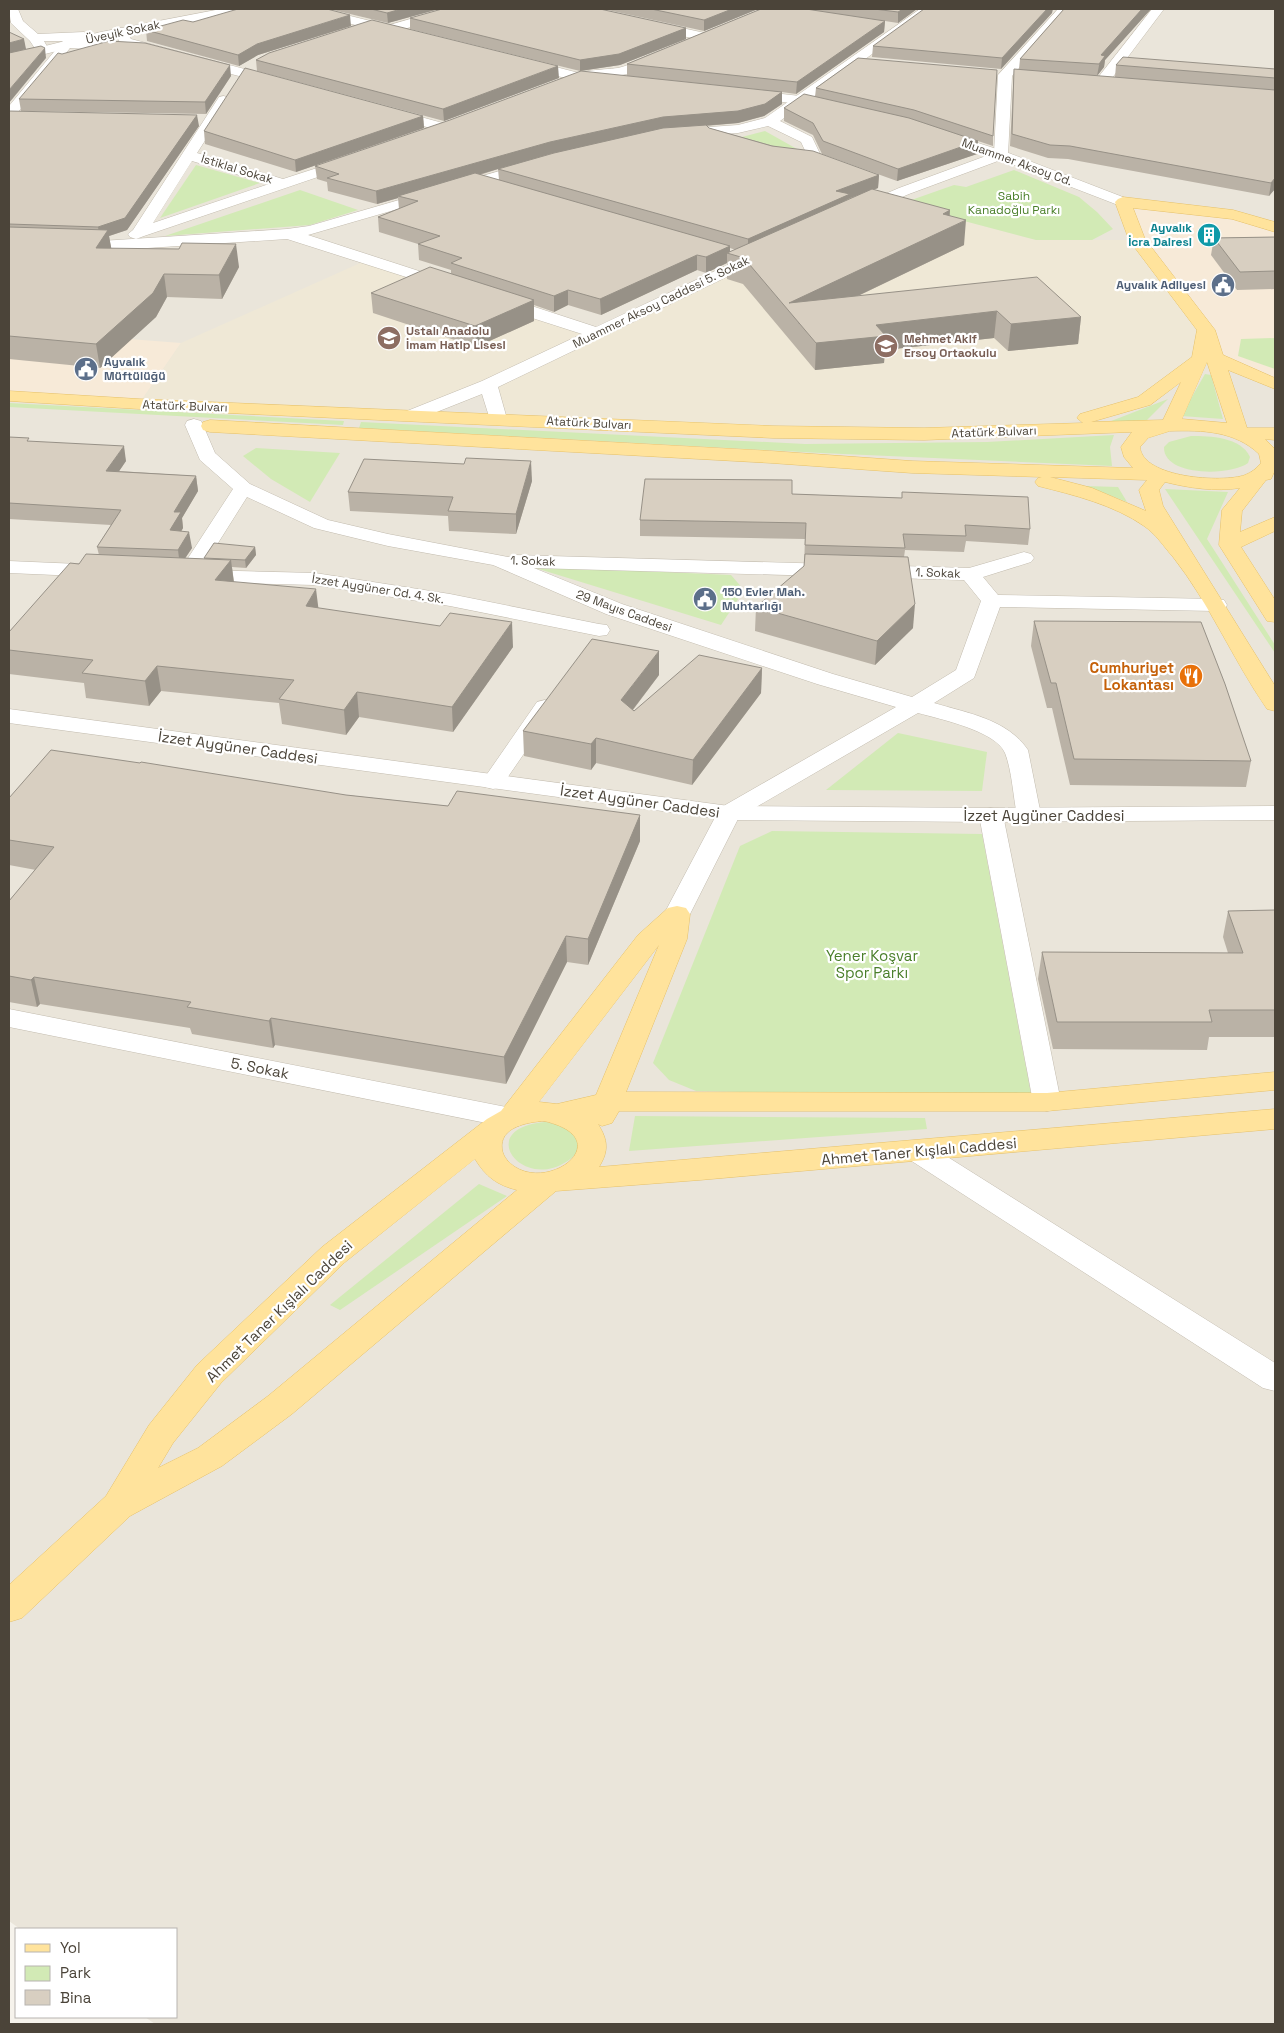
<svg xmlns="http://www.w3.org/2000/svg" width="1284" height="2033" viewBox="0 0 1284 2033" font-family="'Space Grotesk',sans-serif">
  <rect width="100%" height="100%" fill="#f6f3ec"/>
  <polygon fill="#eae5da" points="9,9 1275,9 1275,2024 155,2024 145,2017 176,2017 176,1929 20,1929 9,1921"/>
  <g fill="#f7ead8">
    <polygon points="1123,202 1233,215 1275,227 1275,384 1215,358 1137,240"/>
    <polygon points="9,327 116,338 181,343 139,404 9,396"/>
  </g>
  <polygon fill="#efe8d6" points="884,199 1036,240 1137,240 1206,330 1200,359 1144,401 1094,417 1006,432 924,434 498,419 488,386 413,415 139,404 181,343 367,260 597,333"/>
  <g fill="#d2eab5">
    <polygon points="765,131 797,149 788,152 738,138"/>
    <polygon points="196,165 260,183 160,218"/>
    <polygon points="1014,170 1079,197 1097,212 1113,229 1092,240 1036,240 900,204 954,185 966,187"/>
    <polygon points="300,190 358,210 310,225 165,236"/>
    <polygon points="1275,338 1275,369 1238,356 1241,339"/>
    <polygon points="1205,374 1211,375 1223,419 1181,416"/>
    <polygon points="1168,399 1145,422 1106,423"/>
    <polygon points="9,403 344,421 343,425 9,407"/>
    <polygon points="361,422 805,444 987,442 1114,435 1110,447 1112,466 821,453 359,428"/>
    <path d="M1191 436C1210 436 1241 437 1250 457L1248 463C1231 476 1163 477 1164 447L1169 442Z"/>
    <polygon points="256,448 340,453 310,502 271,479 243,456"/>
    <polygon points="1086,486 1118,487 1127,502"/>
    <polygon points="1165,489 1228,492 1207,539 1275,645 1275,653"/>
    <polygon points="529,566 731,575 744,590 721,625"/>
    <polygon points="898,733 987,752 982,791 826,790"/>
    <polygon points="772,831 982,834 1031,1094 872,1095 696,1091 669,1080 653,1063 740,846"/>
    <polygon points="635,1116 925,1118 927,1129 629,1151"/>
    <path d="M545 1122C566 1124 595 1144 566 1162 521 1191 474 1128 545 1122Z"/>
    <polygon points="479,1184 507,1196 340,1310 330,1305"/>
  </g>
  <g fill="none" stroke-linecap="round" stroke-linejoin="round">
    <g stroke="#c2bbae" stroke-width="1">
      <g id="minor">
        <polygon points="9,9 18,9 23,21 38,34 84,32 90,36 88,39 70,40 121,44 114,32 120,28 124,29 131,39 282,79 284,82 277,86 136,49 130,52 70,48 14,117 9,118 9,106 63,41 66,41 44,41 49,50 43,54 38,53 30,41 11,23"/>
        <polygon points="445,9 463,9 461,12 394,32 386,32 384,29 386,26"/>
        <polygon points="574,9 595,9 705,33 711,37 705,41 580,13"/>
        <polygon points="920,9 934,9 780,121 812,137 822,158 820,161 810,161 801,142 768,126 738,133 681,137 674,133 681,129 738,125 765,118"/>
        <polygon points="1058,9 1070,9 1012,76 1008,155 1006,158 909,194 865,213 855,213 852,210 855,207 899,188 994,153 998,75"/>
        <polygon points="1152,9 1164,9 1106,86 1096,86 1094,83 1096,80"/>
        <path d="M662 50 667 51 668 54 667 57 628 74 581 81 567 85 560 81C570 70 603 70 618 68 633 65 647 54 662 50Z"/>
        <path d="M224 96 231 100 197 153 283 179 351 157 356 158 358 161 356 164 144 236 136 239 130 237 128 234 133 230 219 97ZM192 161 269 184 153 223Z"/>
        <polygon points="388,108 450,125 452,128 445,132 383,115 381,112 383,109"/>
        <polygon points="534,161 539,162 541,165 539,168 308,235 456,283 458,286 456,289 450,291 287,239 101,251 95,249 93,246 95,243 101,241 287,229 309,226"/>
        <polygon points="762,249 768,251 770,254 768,257 498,387 507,419 505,423 498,425 491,423 482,394 419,419 413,420 407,419 404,415 407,411 482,381 582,334 492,305 490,301 492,297 504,297 596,327"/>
        <path d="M194 419 201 421 203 425 215 453 250 484 328 520 388 534 508 557 515 555 969 568 1024 552 1031 554 1034 558 1031 562 983 577 998 595 1216 599 1224 600 1227 605 1224 610 1216 611 1000 607 974 678 934 703C967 713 1007 719 1028 750L1041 815 1038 820 1029 822 1020 820 1017 815C1013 796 1012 771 1005 753 996 731 940 719 918 713L739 817 690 914 686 920 677 922 668 920 664 914 720 808 896 707 817 684 606 614 493 565 388 546 314 528 247 497 201 570 315 573 450 594 599 624 607 625 610 630 607 635 599 636 450 606 315 585 195 582 180 579 177 575 233 489 200 460 185 425 187 421ZM534 568 964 580 981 601 956 670 912 697 833 674 622 604Z"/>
        <polygon points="9,561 102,565 109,567 112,571 109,575 102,577 9,573"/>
        <polygon points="545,700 553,702 556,707 501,787 493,789 485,787 481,782 485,777 537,702"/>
        <polygon points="991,808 1000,810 1003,815 1061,1102 1057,1109 1047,1111 1037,1109 1033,1102 979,815 982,810"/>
        <polygon points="9,1009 511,1108 521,1111 526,1118 521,1125 511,1128 9,1027"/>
        <polygon points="917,1141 927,1144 1275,1363 1275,1391 1263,1388 907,1158 902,1151 907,1144"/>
      </g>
    </g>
    <g stroke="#c2bbae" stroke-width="1">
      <g id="tertiary">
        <polygon points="221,9 244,9 238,13 101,40 9,63 9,55 101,32"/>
        <polygon points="302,9 322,9 403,29 405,32 399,36 304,12"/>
        <path d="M521 58 579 73 609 76 616 80C605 92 533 69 516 65L515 62 516 59Z"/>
        <polygon points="746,90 800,96 839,105 841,108 834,112 800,104 741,97 739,94"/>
        <polygon points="944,132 1006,152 1128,199 1131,202 1128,205 1118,205 996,158 939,139 937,136 939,133"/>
        <polygon points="9,709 729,806 991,808 1275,806 1275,820 991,822 729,820 9,723"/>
      </g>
    </g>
    <g stroke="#e6c16a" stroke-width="1">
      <g id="primary">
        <path d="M1123 197 1233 210 1275 222V232L1232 219 1133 208 1145 239 1215 330 1223 355 1275 378V389L1228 370 1247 428H1275V440L1265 439 1275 449V470L1271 479 1266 480 1242 511 1240 532 1275 517V531L1241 547 1275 600V622L1267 621 1219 545 1222 510 1240 488C1215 492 1189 488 1165 482L1159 490 1163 506 1275 686V711L1267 709C1233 660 1210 604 1173 557 1164 547 1156 534 1144 526 1114 505 1074 495 1038 486L1035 482 1038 478 1042 477 912 473 771 463 210 432 203 430 201 426 203 422 210 420 771 451 912 461 1133 468 1124 457 1121 447 1132 432 924 440 773 438 139 409 9 401V391L139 399 773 426 924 428 1083 423 1077 418 1080 414 1138 397 1192 357 1197 330 1129 240 1115 202 1118 199ZM1207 362 1227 423 1182 419ZM1181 382 1163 420 1091 422 1150 405ZM1170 431C1203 430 1235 431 1259 454L1261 463C1256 469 1252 472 1245 475 1223 483 1142 478 1140 447L1148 438ZM1050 477 1147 480 1139 490 1146 511 1092 488Z"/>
        <path d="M677 906 686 908 690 914 687 939 626 1092 1047 1093 1275 1072V1090L1047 1111H619L612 1123 602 1126 598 1124C608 1140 609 1151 599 1167L1275 1109V1129L700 1180 556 1191 292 1414 222 1466 130 1516 22 1618 9 1622V1585L106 1496 149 1425 197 1365 322 1247 487 1119 501 1111 638 935 668 908ZM659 945 596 1095 557 1104 539 1102ZM544 1121C618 1138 553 1191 515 1167 509 1163 503 1157 502 1149 499 1127 528 1122 544 1121ZM475 1159C486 1177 497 1185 517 1190L268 1396 198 1448 158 1468 173 1443 221 1383 344 1263Z"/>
      </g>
    </g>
    <use href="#minor" fill="#fff" fill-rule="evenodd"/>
    <use href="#tertiary" fill="#fff" fill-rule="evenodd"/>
    <use href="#primary" fill="#ffe39c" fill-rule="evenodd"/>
  </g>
  <g fill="#bab2a6" fill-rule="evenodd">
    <polygon points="329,9 439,9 388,23"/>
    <polygon points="603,9 758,9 704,31"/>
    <path d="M761 9H917L898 23 885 21 884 32 796 94 782 92V104L764 116 738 123 706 126 709 128 879 175 878 188 874 190 950 215 964 245 858 296 1081 317 1078 344 1008 351 994 338 885 350 884 363 815 370 743 284 727 279V263L706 273 697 270 601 315 568 305 554 312 534 305V321L476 347 373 313 371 293 451 274V270L419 260 418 244 379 232 378 217 399 209 398 198 377 204 328 191 327 182 317 179 315 166 627 76V64ZM498 169 499 180 480 175ZM730 248 736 250 730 252Z"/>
    <polygon points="1064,9 1151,9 1105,60 1104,67 1097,76 1115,77 1116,65 1275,69 1275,189 1269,196 1068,159 1048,158 1010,146 1014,69 1019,69 1020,59"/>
    <polygon points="1052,13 1001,69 872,57 873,46"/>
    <polygon points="410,18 686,39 620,65 580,71 410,29"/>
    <polygon points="193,22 351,26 258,55 239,66 147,41 146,30"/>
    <polygon points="858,58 993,136 993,146 978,141 977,154 897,181 822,154 813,135 784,121 784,108 815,97 816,88"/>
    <polygon points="256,60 559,78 444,121 257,71"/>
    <polygon points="231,76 206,114 21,111 19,99"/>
    <polygon points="9,111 199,126 127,230 109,236 111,248 239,267 222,299 167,297 156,317 100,368 9,359"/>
    <polygon points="423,116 424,128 296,172 205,144 204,131"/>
    <polygon points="1275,237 1275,289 1237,290 1211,255 1214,238"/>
    <polygon points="9,437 126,461 119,471 196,476 198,491 182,518 183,528 181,532 192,548 185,558 204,559 204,558 255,547 256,555 246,568 232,567 234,582 318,608 513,647 453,732 359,717 346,735 282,724 279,703 161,691 149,706 86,698 84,683 9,674 9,632 79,564 99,555 97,547 111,525 9,519"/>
    <polygon points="532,481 516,534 449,531 448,516 350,511 348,492"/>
    <polygon points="902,492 1030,529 1028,545 966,541 964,552 905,550 904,557 913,628 875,665 755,631 756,607 804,566 805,539 640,536 640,520 792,494 902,498"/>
    <polygon points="1034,621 1251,761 1246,787 1070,785 1052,708 1047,708 1031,646"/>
    <polygon points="762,668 761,693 692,785 596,763 591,770 524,756 523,731 659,675 633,710 634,711"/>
    <polygon points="346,795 448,806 640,815 640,841 588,965 567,962 506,1084 275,1045 273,1048 192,1034 190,1028 40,1004 37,1007 9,1002 9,901 36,870 9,865 9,798"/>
    <polygon points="1275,910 1275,1037 1209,1037 1207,1050 1053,1049 1038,979 1042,952 1228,953 1223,937 1228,911"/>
  </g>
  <g fill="#979187">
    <polygon points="401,9 439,9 388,23 387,13"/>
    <polygon points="732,9 758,9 704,31 704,20"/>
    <polygon points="903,9 917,9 898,23 898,12"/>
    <polygon points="1047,9 1053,9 1052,13 1001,69 1002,58"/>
    <polygon points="1142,9 1151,9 1105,60 1104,67 1097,76 1101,55"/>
    <polygon points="350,15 351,26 258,55 239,66 238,55 257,44"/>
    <polygon points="885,21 884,32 796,94 797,82"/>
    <polygon points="686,28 686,39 620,65 580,71 580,60"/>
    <polygon points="24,39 26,49 9,54 9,43"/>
    <polygon points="45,48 46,58 9,103 9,90"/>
    <polygon points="230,65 231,76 206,114 205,102"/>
    <polygon points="558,66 559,78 444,121 443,109"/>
    <polygon points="782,92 782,104 764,116 738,123 663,129 550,154 402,197 398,196 398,198 377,204 376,191 550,142 663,117"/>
    <polygon points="197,115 199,126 127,230 109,236 112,252 96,248 100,239 98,227"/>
    <polygon points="423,116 424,128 296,172 295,160"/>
    <polygon points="978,141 977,154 897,181 898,169"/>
    <polygon points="879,175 878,188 850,198 748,253 748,239 836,191"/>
    <polygon points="1275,178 1275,189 1269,196 1271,183"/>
    <polygon points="950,210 949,228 966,220 964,245 799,324 789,303 943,214"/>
    <polygon points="236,244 239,267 222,299 219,275"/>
    <polygon points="730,246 730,254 727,253 727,263 706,273 706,257"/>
    <polygon points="697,255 697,270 601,315 600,299"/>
    <polygon points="164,274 167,297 156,317 100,368 96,344"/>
    <polygon points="568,290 568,305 554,312 554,296"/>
    <polygon points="534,300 534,321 476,347 475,326"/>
    <polygon points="997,311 994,338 885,350 884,363 815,370 816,343 876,325"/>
    <polygon points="1081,317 1078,344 1008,351 1011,324"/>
    <polygon points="124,446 126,461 109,486 106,471"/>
    <polygon points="531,461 532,481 516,534 516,514"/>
    <polygon points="196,476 198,491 182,518 183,528 172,546 170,530 174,512"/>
    <polygon points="189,532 192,548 180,566 178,550"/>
    <polygon points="255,547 256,555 246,568 245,560"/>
    <polygon points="231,560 234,584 215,580"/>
    <polygon points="316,589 319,613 306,606"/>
    <polygon points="915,604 913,628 875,665 877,641"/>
    <polygon points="512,622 513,647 453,732 452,707"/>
    <polygon points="659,651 659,675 621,725 621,700"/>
    <polygon points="157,666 161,691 149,706 145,681"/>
    <polygon points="762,668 761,693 692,785 693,760"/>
    <polygon points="357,692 359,717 346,735 344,710"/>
    <polygon points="596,738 596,763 591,770 591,744"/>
    <polygon points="640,815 640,841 588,965 588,939"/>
    <polygon points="566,936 567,962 506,1084 504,1057"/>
    <polygon points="34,977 40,1004 37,1007 31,980"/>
    <polygon points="271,1018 275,1045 273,1048 269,1021"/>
  </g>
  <g fill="#d8cfc1" stroke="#979187">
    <polygon points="238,9 327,9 350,15 257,44 238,55 146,30 183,20 193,22"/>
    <polygon points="371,9 401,9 387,13"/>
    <polygon points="442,9 600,9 686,28 619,54 580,60 410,18"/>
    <polygon points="651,9 732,9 704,20"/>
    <polygon points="761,9 806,9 885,21 797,82 627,64"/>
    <polygon points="874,9 903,9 898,12"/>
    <polygon points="924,9 1047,9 1002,58 873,46"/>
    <polygon points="1064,9 1142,9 1101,55 1105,56 1099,64 1020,59"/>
    <polygon points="372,20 558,66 443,109 256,60 269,53"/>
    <polygon points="9,32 24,39 9,43"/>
    <polygon points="109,41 145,43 230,65 205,102 19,99 58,53 62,54"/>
    <polygon points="41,46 45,48 9,90 9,53"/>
    <polygon points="1123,57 1275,69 1275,78 1116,65"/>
    <polygon points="858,58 997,70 993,136 914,110 816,88"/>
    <polygon points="245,68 423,116 295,160 204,131"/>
    <polygon points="1014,69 1275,90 1275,178 1271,183 1070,146 1050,145 1012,134"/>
    <polygon points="581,71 782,92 765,104 738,111 663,117 550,142 376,191 327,178 339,174 315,166 450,120"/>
    <polygon points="804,94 909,118 978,141 898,169 823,141 813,123 784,108"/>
    <polygon points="9,111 197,115 125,218 98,227 9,224"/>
    <polygon points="706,125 709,128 772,146 813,151 879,175 836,191 850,194 748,239 498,169 554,153 663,128"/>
    <polygon points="475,173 730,246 706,257 697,255 600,299 568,290 554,296 451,263 462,258 418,244 440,236 378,217 418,201 398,196"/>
    <polygon points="872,189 950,210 943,214 966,220 789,303 1037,277 1081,317 1011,324 997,311 876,325 886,336 816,343 744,258 727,253"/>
    <polygon points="9,227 108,230 96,248 179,249 182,243 236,244 219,275 164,274 153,293 96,344 9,336"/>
    <polygon points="1275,237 1275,271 1240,272 1214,238"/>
    <polygon points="430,267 534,300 475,326 371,293"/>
    <polygon points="9,437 29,438 27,441 124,446 106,471 196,476 174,512 181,512 170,530 189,532 178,550 97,547 121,510 9,503"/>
    <polygon points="466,458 531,461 516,514 448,511 453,497 348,492 364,459 464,464"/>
    <polygon points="645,479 792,480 792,494 902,498 902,492 1028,497 1030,529 965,525 966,536 903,534 905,548 805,545 806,523 640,520"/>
    <polygon points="214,543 255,547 245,560 204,558"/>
    <polygon points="86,554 231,560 215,580 316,589 306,606 440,626 450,613 512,622 452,707 357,692 344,710 279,699 294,680 157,666 145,681 82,673 93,660 9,650 9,632 70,563 79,564"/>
    <polygon points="805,554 908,557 915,604 877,641 756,607 804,566"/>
    <polygon points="1034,621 1201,622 1225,684 1251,761 1074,759 1056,683 1051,683"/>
    <polygon points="592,639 659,651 621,700 634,711 699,655 762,668 693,760 596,738 591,744 523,731"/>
    <polygon points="51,750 140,763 141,762 346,795 448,806 457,791 640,815 588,939 566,936 504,1057 271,1018 269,1021 187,1007 191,1002 34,977 31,980 9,976 9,901 54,847 9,840 9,798"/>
    <polygon points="1275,910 1275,1010 1209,1010 1212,1022 1057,1022 1042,952 1243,953 1228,911"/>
  </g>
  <defs>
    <g id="building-disc" transform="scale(1.25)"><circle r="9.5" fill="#0f9aa8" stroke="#fff"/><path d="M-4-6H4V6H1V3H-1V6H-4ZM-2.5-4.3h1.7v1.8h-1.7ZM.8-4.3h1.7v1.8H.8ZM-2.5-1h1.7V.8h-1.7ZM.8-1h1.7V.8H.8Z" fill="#fff"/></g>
    <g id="civic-disc" transform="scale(1.25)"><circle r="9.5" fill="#5c6f8a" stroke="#fff"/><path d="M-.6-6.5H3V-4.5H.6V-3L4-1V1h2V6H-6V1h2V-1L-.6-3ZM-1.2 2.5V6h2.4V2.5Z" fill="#fff"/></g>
    <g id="school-disc" transform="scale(1.25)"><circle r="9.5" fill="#8d6e63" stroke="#fff"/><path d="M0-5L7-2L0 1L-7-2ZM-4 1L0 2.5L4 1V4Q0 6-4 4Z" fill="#fff"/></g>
    <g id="restaurant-disc" transform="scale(1.25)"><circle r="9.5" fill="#e8710a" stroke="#fff"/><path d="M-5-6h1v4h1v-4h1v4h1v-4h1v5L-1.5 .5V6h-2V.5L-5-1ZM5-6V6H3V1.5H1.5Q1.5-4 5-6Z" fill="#fff"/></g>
  </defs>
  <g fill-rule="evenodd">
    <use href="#building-disc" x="1209" y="235"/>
    <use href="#civic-disc" x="1223" y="285"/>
    <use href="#school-disc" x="389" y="338"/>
    <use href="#school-disc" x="886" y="346"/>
    <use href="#civic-disc" x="86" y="369"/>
    <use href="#civic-disc" x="705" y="599"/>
    <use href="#restaurant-disc" x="1191" y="676"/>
  </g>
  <g text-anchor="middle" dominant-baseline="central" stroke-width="4.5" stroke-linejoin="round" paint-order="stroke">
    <g font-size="12" fill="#4b4439" stroke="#fff">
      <text transform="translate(123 32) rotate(-12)">Üveyik Sokak</text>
      <text transform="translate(1017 162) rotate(20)">Muammer Aksoy Cd.</text>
      <text transform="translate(237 169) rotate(17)">İstiklal Sokak</text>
      <text transform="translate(661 302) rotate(-26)">Muammer Aksoy Caddesi 5. Sokak</text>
      <text transform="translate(185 406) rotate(2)">Atatürk Bulvarı</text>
      <text transform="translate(589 423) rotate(3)">Atatürk Bulvarı</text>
      <text transform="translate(994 432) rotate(-2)">Atatürk Bulvarı</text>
      <text transform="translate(533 561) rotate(2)">1. Sokak</text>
      <text transform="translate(938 573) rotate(2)">1. Sokak</text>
      <text transform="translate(378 589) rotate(9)">İzzet Aygüner Cd. 4. Sk.</text>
      <text transform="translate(624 611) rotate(20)">29 Mayıs Caddesi</text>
    </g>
    <g font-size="12" fill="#4a7f2a" stroke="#fff">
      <text x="1014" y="196">Sabih<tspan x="1014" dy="14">Kanadoğlu Parkı</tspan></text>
    </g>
    <g font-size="12" font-weight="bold" fill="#0d838f" stroke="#fff" text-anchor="end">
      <text x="1192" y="228">Ayvalık<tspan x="1192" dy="14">İcra Dairesi</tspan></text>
    </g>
    <g font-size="12" font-weight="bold" fill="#4e5e75" stroke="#fff" text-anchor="start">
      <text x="1206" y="285" text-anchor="end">Ayvalık Adliyesi</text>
      <text x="104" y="362">Ayvalık<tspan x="104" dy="14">Müftülüğü</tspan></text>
      <text x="722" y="592">150 Evler Mah.<tspan x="722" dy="14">Muhtarlığı</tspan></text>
    </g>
    <g font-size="12" font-weight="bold" fill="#785e54" stroke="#fff" text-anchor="start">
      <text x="406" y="331">Ustalı Anadolu<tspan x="406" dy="14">İmam Hatip Lisesi</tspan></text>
      <text x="904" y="339">Mehmet Akif<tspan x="904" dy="14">Ersoy Ortaokulu</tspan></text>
    </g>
    <g font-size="15" font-weight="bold" fill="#c56008" stroke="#fff" text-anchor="end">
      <text x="1174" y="667">Cumhuriyet<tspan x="1174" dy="17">Lokantası</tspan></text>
    </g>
    <g font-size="15" fill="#4b4439" stroke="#fff">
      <text transform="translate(238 747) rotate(8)">İzzet Aygüner Caddesi</text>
      <text transform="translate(640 801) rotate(8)">İzzet Aygüner Caddesi</text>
      <text x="1044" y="815">İzzet Aygüner Caddesi</text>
      <text transform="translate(260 1068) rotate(11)">5. Sokak</text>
      <text transform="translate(919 1151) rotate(-5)">Ahmet Taner Kışlalı Caddesi</text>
      <text transform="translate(279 1311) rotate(-44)">Ahmet Taner Kışlalı Caddesi</text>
    </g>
    <g font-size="15" fill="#4a7f2a" stroke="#fff">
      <text x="872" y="955">Yener Koşvar<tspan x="872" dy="17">Spor Parkı</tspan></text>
    </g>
  </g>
  <rect width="1284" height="2033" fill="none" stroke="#4b4439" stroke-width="20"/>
  <rect x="15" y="1928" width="162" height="90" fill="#ffffff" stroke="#b7b4b0"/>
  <rect x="25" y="1944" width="25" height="8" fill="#ffe39c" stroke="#b7b4b0"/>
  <text x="60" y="1953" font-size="15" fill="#4b4439">Yol</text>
  <rect x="25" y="1966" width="25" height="15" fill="#d2eab5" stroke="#b7b4b0"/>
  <text x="60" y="1978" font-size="15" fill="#4b4439">Park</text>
  <rect x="25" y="1990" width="25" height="15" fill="#d8cfc1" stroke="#b7b4b0"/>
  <text x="60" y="2003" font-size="15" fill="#4b4439">Bina</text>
</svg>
